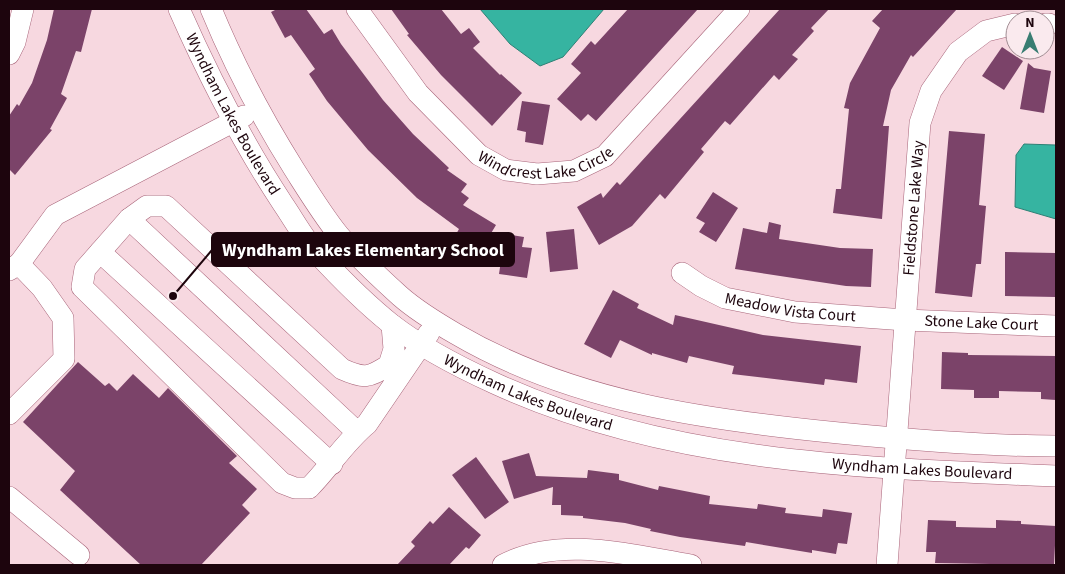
<svg xmlns="http://www.w3.org/2000/svg" width="1065" height="574" viewBox="0 0 1065 574" font-family="'Source Sans 3',sans-serif">
  <rect width="100%" height="100%" fill="#f7d8e0"/>
  <g fill="#36b4a1" stroke="#2e8075">
    <polygon points="480,9 604,9 563,57 540,66 510,44"/>
    <polygon points="1024,144 1056,145 1056,219 1015,207 1016,155"/>
  </g>
  <g fill="#7b4369">
    <polygon points="54,9 92,9 81,52 76,51 61,94 67,98 50,129 52,130 15,175 9,169 9,116 17,104 19,106 32,83 47,40"/>
    <polygon points="277,9 306,9 324,34 332,29 341,44 383,100 413,134 449,168 447,170 467,184 461,192 469,198 463,205 496,225 475,260 450,245 459,229 417,198 368,150 327,101 309,74 315,69 291,35 285,38 271,12"/>
    <polygon points="391,9 441,9 461,34 469,28 480,42 473,48 500,75 501,74 522,93 492,126 441,75 407,35 409,34"/>
    <polygon points="628,9 698,9 596,121 588,114 581,121 557,99 581,73 571,64 591,41 595,45"/>
    <polygon points="780,9 829,9 811,28 814,31 792,55 798,59 779,80 774,75 730,125 725,121 701,149 704,152 665,199 660,194 632,226 599,245 577,207 601,193 603,198 617,182 620,185"/>
    <polygon points="883,9 957,9 913,57 911,55 891,90 883,126 889,126 882,219 833,213 836,189 841,189 849,109 844,108 850,83 880,28 872,21"/>
    <polygon points="1002,47 1023,61 1004,90 982,76"/>
    <polygon points="1028,63 1034,68 1051,71 1044,113 1020,109"/>
    <polygon points="522,101 550,105 543,145 525,142 526,132 517,130"/>
    <polygon points="949,131 985,134 979,205 986,206 983,240 981,264 976,264 972,297 935,293"/>
    <polygon points="713,192 738,208 716,242 699,232 705,223 696,218"/>
    <polygon points="769,222 781,225 779,239 840,248 873,249 871,287 846,286 735,269 743,228 767,233"/>
    <polygon points="574,229 578,269 550,272 546,232"/>
    <polygon points="505,234 524,237 522,247 532,248 527,278 499,274"/>
    <polygon points="1005,252 1056,253 1056,297 1005,296"/>
    <polygon points="613,290 639,304 637,308 673,325 675,315 763,335 861,346 857,383 825,379 824,385 732,374 734,366 689,356 687,363 652,353 652,355 620,340 611,358 584,344"/>
    <polygon points="942,352 968,353 968,355 1056,356 1056,400 1041,399 1041,392 999,391 999,398 974,398 974,390 941,389"/>
    <polygon points="78,362 105,386 109,383 117,391 133,374 159,398 168,388 237,456 229,463 257,489 242,505 250,513 201,565 141,565 60,490 75,471 23,422"/>
    <polygon points="529,453 536,476 587,478 588,470 619,474 619,480 658,490 659,486 710,496 709,504 757,509 758,504 786,508 785,513 822,517 823,509 852,513 847,544 838,543 836,554 812,550 812,553 746,542 745,546 680,537 650,531 651,529 625,523 583,518 583,516 561,515 561,505 552,505 553,487 514,499 502,461"/>
    <polygon points="476,457 509,502 485,519 452,475"/>
    <polygon points="449,507 481,535 469,549 466,547 449,565 397,565 415,546 411,542 430,521 433,524"/>
    <polygon points="928,520 956,521 956,527 996,528 996,520 1021,521 1021,524 1056,526 1054,565 935,563 936,552 926,552"/>
  </g>
  <g fill="none" stroke-linecap="round" stroke-linejoin="round">
    <g stroke="#a86479" stroke-width="22">
      <g id="minor">
        <path id="s1" d="M179 9C209 77 242 142 283 204 294 220 304 239 317 253 340 278 365 303 391 324 422 348 459 367 494 383 670 464 866 468 1056 476"/>
        <path d="M211 9C234 65 262 118 294 169 308 191 322 214 338 234 356 256 379 277 400 296 417 311 437 323 456 334 572 402 707 420 839 433 911 440 984 446 1056 446"/>
        <path id="s2" d="M357 9 418 93 479 155 506 170 537 174 574 171 605 156 739 9"/>
        <polyline points="1045,24 1049,24"/>
        <polyline points="9,54 15,42 23,9"/>
        <polyline points="129,219 357,432"/>
        <polyline points="100,252 332,464"/>
        <polyline points="19,264 55,215 244,116"/>
        <polyline points="9,270 19,264 42,288 63,318 64,359 9,414"/>
        <path id="s3" d="M682 273 701 286 725 298 795 312 905 320 1056 326"/>
        <path d="M392 325 394 349 389 365C369 378 364 379 342 369L166 206H147L129 219 85 269 82 287 282 483 295 488H309C329 468 345 442 367 424L429 333"/>
        <polyline points="9,497 79,555"/>
        <path d="M503 565C560 535 630 555 691 565"/>
        <path id="s4" d="M887 565 920 123 931 91 958 52 986 31 1015 24"/>
      </g>
    </g>
    <use href="#minor" stroke="#fff" stroke-width="21"/>
  </g>
  <g text-anchor="middle" dominant-baseline="central" stroke-width="5" stroke-linejoin="round" paint-order="stroke">
    <g font-size="16" fill="#1d050d" stroke="#faeaee">
      <text stroke="none"><textPath href="#s1" startOffset="118">Wyndham Lakes Boulevard</textPath></text>
      <text stroke="none"><textPath href="#s2" startOffset="262">Windcrest Lake Circle</textPath></text>
      <text stroke="none"><textPath href="#s4" startOffset="358">Fieldstone Lake Way</textPath></text>
      <text stroke="none"><textPath href="#s3" startOffset="116">Meadow Vista Court</textPath></text>
      <text stroke="none"><textPath href="#s3" startOffset="308">Stone Lake Court</textPath></text>
      <text stroke="none"><textPath href="#s1" startOffset="538">Wyndham Lakes Boulevard</textPath></text>
      <text stroke="none"><textPath href="#s1" startOffset="942">Wyndham Lakes Boulevard</textPath></text>
    </g>
  </g>
  <path fill="none" stroke="#1d050d" stroke-width="2" d="M173 296L212 250"/>
  <circle fill="#1d050d" stroke="#faeaee" stroke-width="2" cx="173" cy="296" r="5"/>
  <rect fill="#1d050d" stroke="#1d050d" stroke-width="2" x="212" y="233" width="302" height="33" rx="5"/>
  <g font-size="18" text-anchor="middle" font-weight="bold" fill="#fff">
    <text x="363" y="256">Wyndham Lakes Elementary School</text>
  </g>
  <rect width="1065" height="574" fill="none" stroke="#1d050d" stroke-width="20"/>
  <g transform="translate(1030 35)"><circle r="24" fill="#faeaee" stroke="#a28e94"/>
  <path d="M0-4L9 19L0 12L-9 19Z" fill="#397d72"/>
  <text y="-8" font-size="14" font-weight="bold" text-anchor="middle" fill="#1d050d">N</text>
  </g>
</svg>
